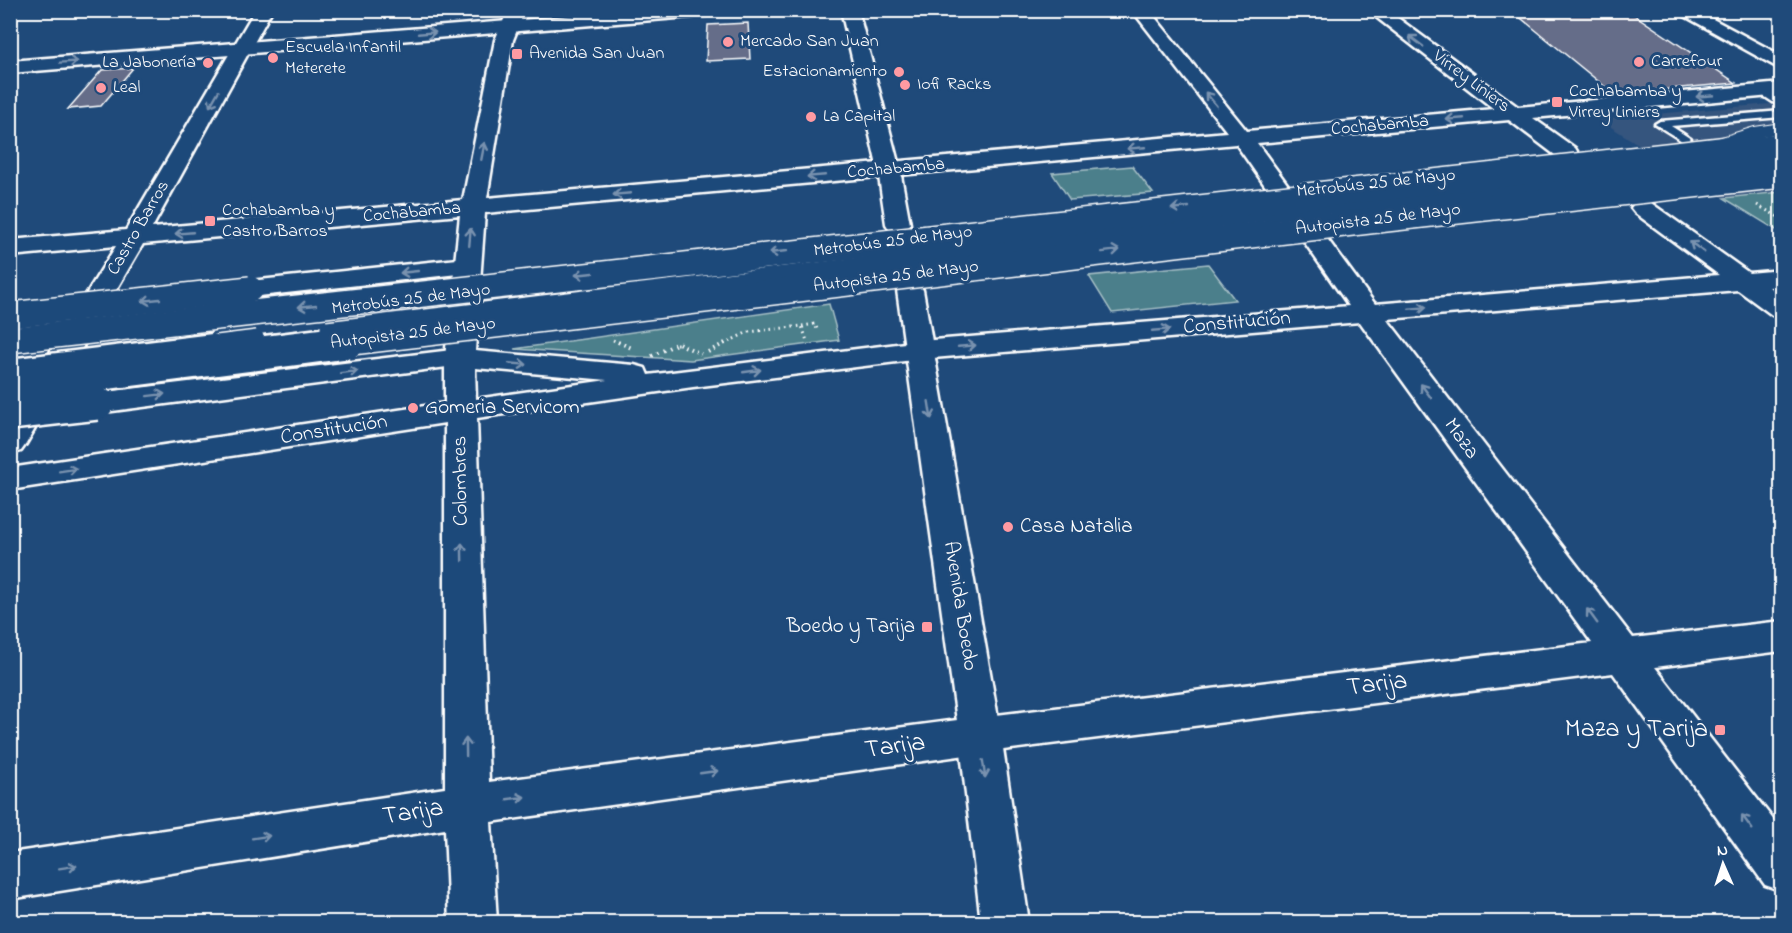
<svg xmlns="http://www.w3.org/2000/svg" width="1792" height="933" viewBox="0 0 1792 933" font-family="'Indie Flower',sans-serif">
  <rect width="100%" height="100%" fill="#1f4a7a"/>
  <filter id="ink" filterUnits="userSpaceOnUse"><feTurbulence type="fractalNoise" baseFrequency=".0167" numOctaves="2"/><feDisplacementMap in="SourceGraphic" scale="12" xChannelSelector="R" yChannelSelector="G"/><feConvolveMatrix kernelMatrix="1 2 1 2 8 2 1 2 1" color-interpolation-filters="sRGB"/></filter>
  <g filter="url(#ink)">
    <polygon fill="#34547e" points="1781,103 1781,192 1724,198 1598,119"/>
    <g fill="#4c7f8b" stroke="#a6bfc5" stroke-width="1.5">
      <polygon points="1132,166 1153,193 1070,200 1052,173"/>
      <polygon points="1781,192 1781,233 1724,198"/>
      <polygon points="1208,264 1235,300 1112,313 1089,276"/>
      <polygon points="829,304 839,340 691,360 514,349"/>
    </g>
    <g fill="#656d89" stroke="#fff" stroke-width="1.5">
      <polygon points="1511,10 1627,10 1736,83 1614,94"/>
      <polygon points="748,23 750,59 706,61 708,25"/>
      <polygon points="133,68 101,106 68,109 102,70"/>
    </g>
    <g fill="none" stroke-linecap="round" stroke-linejoin="round">
      <g stroke="#fff" stroke-width="5">
        <g id="lane">
          <polygon points="1759,89 1767,89 1782,100 1782,108 1759,93"/>
          <polygon points="1782,111 1782,117 1671,126 1691,139 1691,143 1687,144 1655,124 1660,121"/>
        </g>
      </g>
      <g stroke="#fff" stroke-width="5">
        <g id="street">
          <path d="M255 10H272L152 228 463 200 495 40 508 10H525L513 40 487 198 1227 132 1132 10H1149L1247 131 1494 109 1367 10H1387L1518 107 1782 83V95L1533 118 1575 148 1578 153 1575 158 1567 160 1559 158 1509 120 1257 143 1375 304 1719 275 1635 213 1631 208 1635 203 1643 201 1651 203 1749 273 1782 270V286L1769 287 1782 296V317L1772 315 1738 290 1387 319 1633 638 1782 621V651L1655 667 1782 831V891L1765 885 1613 673 980 753 491 822 497 922H449L445 829 10 899V853L445 788V423L10 490V468L445 403V358L460 215 143 244 26 444 21 451 10 454V417L116 246 10 256V240L126 230ZM1236 144 1349 306 921 341 648 375 645 368 634 365 475 351 485 213ZM1360 322 1592 643 980 717 489 782 477 418 693 387 921 359ZM475 368 607 380 476 399Z"/>
          <polygon points="1674,10 1696,10 1782,56 1782,70"/>
        </g>
      </g>
      <g stroke="#fff" stroke-width="5">
        <g id="secondary">
          <polygon points="841,10 858,10 900,170 910,224 907,229 898,231 889,229 886,224 878,170"/>
          <polygon points="910,282 919,284 923,290 1001,735 1029,922 981,922 959,735 897,290 901,284"/>
        </g>
      </g>
      <g stroke="#fff" stroke-width="5">
        <polygon id="primary" points="644,10 722,10 714,15 10,73 10,61"/>
      </g>
      <g stroke="#fff" stroke-width="5">
        <g id="highway">
          <polygon points="467,258 476,260 480,266 476,272 250,297 241,295 237,289 241,283 250,281"/>
          <polygon points="460,349 470,352 475,358 470,364 97,413 86,410 82,403 86,396 97,393"/>
        </g>
      </g>
      <g stroke="#fff" stroke-width="3" stroke-dasharray="1.5 4" stroke-linecap="butt">
        <polyline points="1757,205 1782,219"/>
        <polyline points="802,326 815,324 817,329"/>
        <polyline points="613,340 622,344"/>
        <polyline points="676,344 680,344"/>
        <polyline points="724,344 748,332 802,326 807,341"/>
      </g>
      <g stroke="#fff" stroke-width="4" stroke-dasharray="1.5 4.5" stroke-linecap="butt">
        <polyline points="618,342 634,349"/>
        <polyline points="708,352 727,342"/>
        <polyline points="652,356 678,343 701,354"/>
      </g>
      <use href="#lane" fill="#1f4a7a" fill-rule="evenodd"/>
      <use href="#street" fill="#1f4a7a" fill-rule="evenodd"/>
      <use href="#secondary" fill="#1f4a7a" fill-rule="evenodd"/>
      <use href="#primary" fill="#1f4a7a" fill-rule="evenodd"/>
      <use href="#highway" fill="#1f4a7a" fill-rule="evenodd"/>
      <g stroke="#fff" stroke-width="12" stroke-linecap="butt">
        <polyline id="lane-bridge-far2" points="1719,143 1755,132 1782,128"/>
      </g>
      <g stroke="#fff" stroke-width="16" stroke-linecap="butt">
        <g id="lane-bridge-far1">
          <polyline points="327,328 1332,207 1782,158"/>
          <polyline points="201,344 257,337"/>
        </g>
      </g>
      <g stroke="#fff" stroke-width="21" stroke-linecap="butt">
        <polyline id="lane-bridge" points="10,367 213,342"/>
      </g>
      <g stroke="#fff" stroke-width="21" stroke-linecap="butt">
        <polyline id="highway-bridge-far2" points="1724,149 1782,143"/>
      </g>
      <g stroke="#fff" stroke-width="28" stroke-linecap="butt">
        <g id="highway-bridge-far1">
          <polyline points="10,315 250,289"/>
          <polyline points="10,340 1738,148"/>
          <polyline points="335,344 1386,219 1782,175"/>
        </g>
      </g>
      <g stroke="#fff" stroke-width="38" stroke-linecap="butt">
        <g id="highway-bridge">
          <polyline points="10,385 347,342"/>
          <polyline points="10,413 97,403"/>
        </g>
      </g>
      <use href="#lane-bridge-far2" stroke="#1f4a7a" stroke-width="10"/>
      <use href="#lane-bridge-far1" stroke="#1f4a7a" stroke-width="13"/>
      <use href="#lane-bridge" stroke="#1f4a7a" stroke-width="16"/>
      <use href="#highway-bridge-far2" stroke="#1f4a7a" stroke-width="19"/>
      <use href="#highway-bridge-far1" stroke="#1f4a7a" stroke-width="25"/>
      <use href="#highway-bridge" stroke="#1f4a7a" stroke-width="33"/>
    </g>
    <defs><path id="oneway-shaft" d="M-6 0H5M1.5-3L5.5 0L1.5 3" fill="none" stroke-width="1.6" stroke-linecap="round" stroke-linejoin="round" transform="scale(1.5)"/></defs>
    <g stroke="#7992af">
      <use href="#oneway-shaft" transform="translate(427 33) rotate(-5)"/>
      <use href="#oneway-shaft" transform="translate(1416 41) rotate(-143)"/>
      <use href="#oneway-shaft" transform="translate(69 62) rotate(-4)"/>
      <use href="#oneway-shaft" transform="translate(1705 96) rotate(175)"/>
      <use href="#oneway-shaft" transform="translate(214 99) rotate(120)"/>
      <use href="#oneway-shaft" transform="translate(1211 99) rotate(-129)"/>
      <use href="#oneway-shaft" transform="translate(1455 119) rotate(175)"/>
      <use href="#oneway-shaft" transform="translate(1136 148) rotate(175)"/>
      <use href="#oneway-shaft" transform="translate(483 151) rotate(-79)"/>
      <use href="#oneway-shaft" transform="translate(816 176) rotate(175)"/>
      <use href="#oneway-shaft" transform="translate(622 194) rotate(175)"/>
      <use href="#oneway-shaft" transform="translate(1180 208) rotate(174)"/>
      <use href="#oneway-shaft" transform="translate(184 233) rotate(175)"/>
      <use href="#oneway-shaft" transform="translate(470 237) rotate(-85)"/>
      <use href="#oneway-shaft" transform="translate(1697 247) rotate(-144)"/>
      <use href="#oneway-shaft" transform="translate(1111 251) rotate(-7)"/>
      <use href="#oneway-shaft" transform="translate(778 252) rotate(174)"/>
      <use href="#oneway-shaft" transform="translate(409 272) rotate(174)"/>
      <use href="#oneway-shaft" transform="translate(584 274) rotate(174)"/>
      <use href="#oneway-shaft" transform="translate(151 300) rotate(174)"/>
      <use href="#oneway-shaft" transform="translate(307 306) rotate(174)"/>
      <use href="#oneway-shaft" transform="translate(1418 308) rotate(-5)"/>
      <use href="#oneway-shaft" transform="translate(1161 330) rotate(-5)"/>
      <use href="#oneway-shaft" transform="translate(967 346) rotate(-5)"/>
      <use href="#oneway-shaft" transform="translate(518 364) rotate(5)"/>
      <use href="#oneway-shaft" transform="translate(752 371) rotate(-8)"/>
      <use href="#oneway-shaft" transform="translate(349 372) rotate(-7)"/>
      <use href="#oneway-shaft" transform="translate(1426 391) rotate(-126)"/>
      <use href="#oneway-shaft" transform="translate(156 395) rotate(-7)"/>
      <use href="#oneway-shaft" transform="translate(930 410) rotate(81)"/>
      <use href="#oneway-shaft" transform="translate(68 470) rotate(-9)"/>
      <use href="#oneway-shaft" transform="translate(462 552) rotate(-91)"/>
      <use href="#oneway-shaft" transform="translate(1592 616) rotate(-126)"/>
      <use href="#oneway-shaft" transform="translate(466 747) rotate(-91)"/>
      <use href="#oneway-shaft" transform="translate(984 769) rotate(82)"/>
      <use href="#oneway-shaft" transform="translate(709 772) rotate(-8)"/>
      <use href="#oneway-shaft" transform="translate(516 798) rotate(-8)"/>
      <use href="#oneway-shaft" transform="translate(1747 822) rotate(-126)"/>
      <use href="#oneway-shaft" transform="translate(261 837) rotate(-9)"/>
      <use href="#oneway-shaft" transform="translate(68 867) rotate(-9)"/>
    </g>
  </g>
  <g fill="#ff9aa2" stroke="#1f4a7a" stroke-width="2">
    <circle cx="728" cy="42" r="6"/>
    <rect x="511" y="48" width="12" height="12" rx="3"/>
    <circle cx="273" cy="58" r="6"/>
    <circle cx="1639" cy="62" r="6"/>
    <circle cx="208" cy="63" r="6"/>
    <circle cx="899" cy="72" r="6"/>
    <circle cx="905" cy="85" r="6"/>
    <circle cx="101" cy="88" r="6"/>
    <rect x="1551" y="96" width="12" height="12" rx="3"/>
    <circle cx="811" cy="117" r="6"/>
    <rect x="204" y="215" width="12" height="12" rx="3"/>
    <circle cx="413" cy="408" r="6"/>
    <circle cx="1008" cy="527" r="6"/>
    <rect x="921" y="621" width="12" height="12" rx="3"/>
    <rect x="1714" y="724" width="12" height="12" rx="3"/>
  </g>
  <g text-anchor="middle" dominant-baseline="central" stroke-width="6" stroke-linejoin="round" paint-order="stroke">
    <g font-size="18" fill="#fff" stroke="#1f4a7a" text-anchor="start">
      <text x="740" y="42">Mercado San Juan</text>
      <text x="285" y="48">Escuela Infantil<tspan x="285" dy="21">Meterete</tspan></text>
      <text x="529" y="54">Avenida San Juan</text>
      <text x="1651" y="62">Carrefour</text>
      <text x="196" y="63" text-anchor="end">La Jabonería</text>
      <text x="887" y="72" text-anchor="end">Estacionamiento</text>
      <text x="917" y="85">Iofi Racks</text>
      <text x="113" y="88">Leal</text>
      <text x="1569" y="92">Cochabamba y<tspan x="1569" dy="21">Virrey Liniers</tspan></text>
      <text x="823" y="117">La Capital</text>
      <text x="222" y="211">Cochabamba y<tspan x="222" dy="21">Castro Barros</tspan></text>
    </g>
    <g font-size="18" fill="#fff" stroke="#1f4a7a">
      <text transform="translate(1471 82) rotate(37)">Virrey Liniers</text>
      <text transform="translate(1380 126) rotate(-5)">Cochabamba</text>
      <text transform="translate(896 169) rotate(-5)">Cochabamba</text>
      <text transform="translate(1376 184) rotate(-6)">Metrobús 25 de Mayo</text>
      <text transform="translate(412 213) rotate(-5)">Cochabamba</text>
      <text transform="translate(1378 220) rotate(-7)">Autopista 25 de Mayo</text>
      <text transform="translate(139 228) rotate(-60)">Castro Barros</text>
      <text transform="translate(893 242) rotate(-7)">Metrobús 25 de Mayo</text>
      <text transform="translate(896 277) rotate(-7)">Autopista 25 de Mayo</text>
      <text transform="translate(411 300) rotate(-7)">Metrobús 25 de Mayo</text>
      <text transform="translate(413 334) rotate(-7)">Autopista 25 de Mayo</text>
    </g>
    <g font-size="21" fill="#fff" stroke="#1f4a7a">
      <text transform="translate(1237 323) rotate(-5)">Constitución</text>
      <text transform="translate(334 430) rotate(-9)">Constitución</text>
      <text transform="translate(1461 439) rotate(54)">Maza</text>
      <text transform="translate(461 481) rotate(-91)">Colombres</text>
      <text transform="translate(960 606) rotate(81)">Avenida Boedo</text>
    </g>
    <g font-size="21" fill="#fff" stroke="#1f4a7a" text-anchor="start">
      <text x="425" y="408">Gomeria Servicom</text>
      <text x="1020" y="527">Casa Natalia</text>
      <text x="915" y="627" text-anchor="end">Boedo y Tarija</text>
    </g>
    <g font-size="26" fill="#fff" stroke="#1f4a7a">
      <text transform="translate(1377 685) rotate(-7)">Tarija</text>
      <text transform="translate(895 747) rotate(-8)">Tarija</text>
      <text transform="translate(413 813) rotate(-9)">Tarija</text>
    </g>
    <g font-size="26" fill="#fff" stroke="#1f4a7a" text-anchor="end">
      <text x="1708" y="730">Maza y Tarija</text>
    </g>
  </g>
  <rect width="1792" height="933" fill="none" stroke="#1f4a7a" stroke-width="36"/>
  <rect x="18" y="18" width="1756" height="897" fill="none" stroke="#fff" stroke-width="2" filter="url(#ink)"/>
  <g transform="translate(1723 864) rotate(357)" stroke="#1f4a7a" stroke-width="4.5" paint-order="stroke">
  <path d="M0-4.5L10 22L0 15L-10 22Z" fill="#ffffff"/>
  <text y="-9" font-size="16" font-weight="bold" text-anchor="middle" fill="#ffffff">N</text>
  </g>
</svg>
